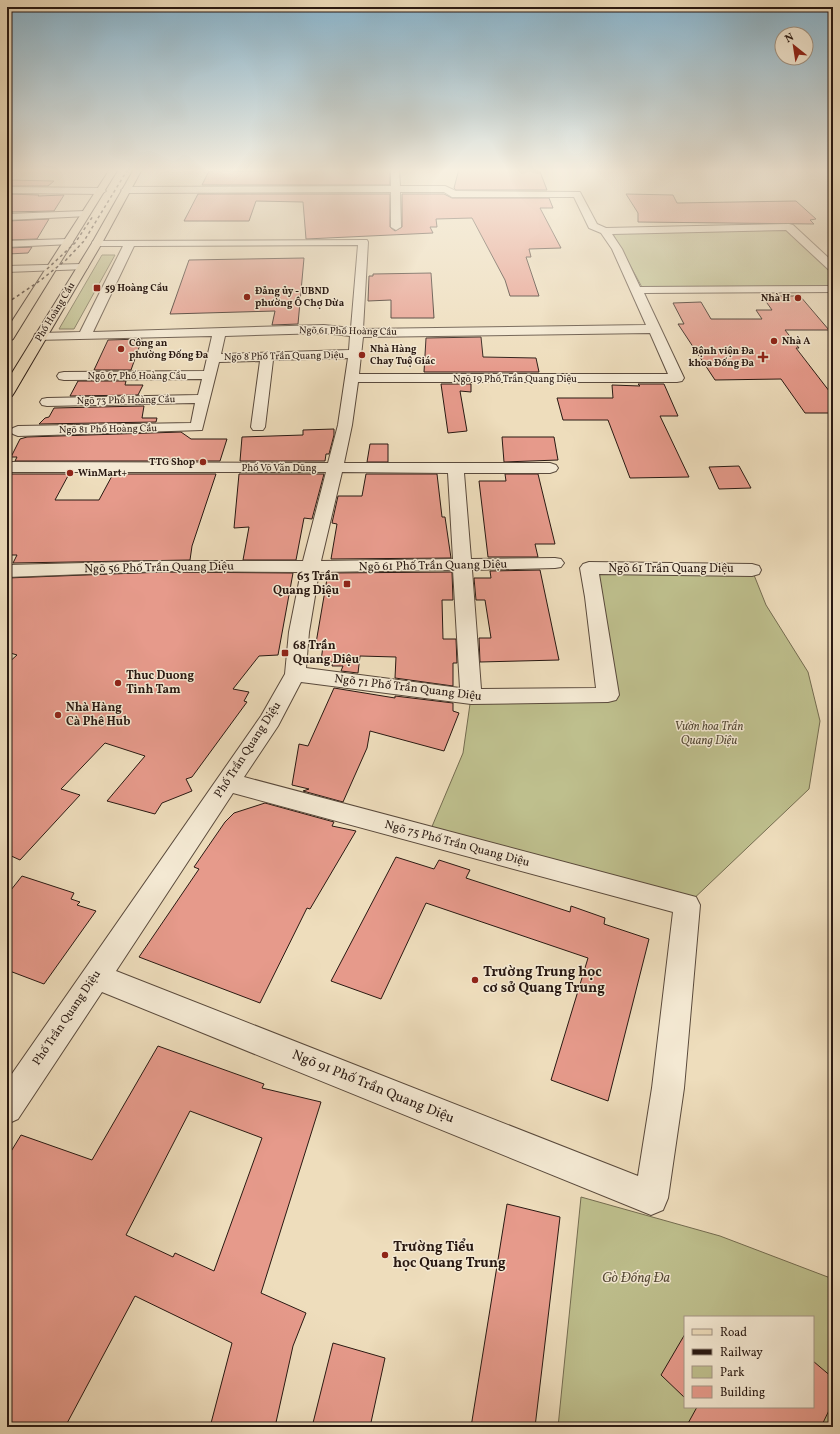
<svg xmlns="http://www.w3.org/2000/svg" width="840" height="1434" viewBox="0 0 840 1434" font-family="Vollkorn,serif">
  <rect width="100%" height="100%" fill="#eeddbc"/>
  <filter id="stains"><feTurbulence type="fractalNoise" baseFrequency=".005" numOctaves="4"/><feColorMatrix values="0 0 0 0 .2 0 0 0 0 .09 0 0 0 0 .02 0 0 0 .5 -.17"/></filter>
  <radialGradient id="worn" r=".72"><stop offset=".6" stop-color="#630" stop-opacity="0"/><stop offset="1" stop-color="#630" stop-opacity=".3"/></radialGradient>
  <g fill="#bebf8d" stroke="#746c50" fill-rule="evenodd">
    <polygon points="788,228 833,272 833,287 643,289 612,232"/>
    <polygon points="102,255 115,255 74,329 59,329"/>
    <polygon points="589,568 752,570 766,605 808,672 820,721 809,789 687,905 428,836 463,753 471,697 608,695"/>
    <path d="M581 1197 720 1236 833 1279V1427H558ZM685 1317H813V1407H685Z"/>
  </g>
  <g fill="#e69a8b" stroke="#291912" fill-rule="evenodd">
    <polygon points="286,169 390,169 390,185 202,185 209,171 285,171"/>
    <polygon points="459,169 539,169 547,190 456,190 454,188"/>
    <polygon points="7,180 54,181 48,186 7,186"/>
    <polygon points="7,194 39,195 38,196 64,195 54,211 7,212"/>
    <polygon points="198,194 390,194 390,227 395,231 402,227 402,194 444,194 452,198 549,198 553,208 540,208 561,248 529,249 531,257 526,257 539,296 510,296 505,280 472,218 436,219 437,227 430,227 433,233 306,239 303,202 256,201 249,221 184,221"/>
    <polygon points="626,194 673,195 677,203 796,201 816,219 810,220 814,224 638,222 638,213"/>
    <polygon points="49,219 37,239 7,240 7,221"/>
    <polygon points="32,247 28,253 7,254 7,248"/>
    <polygon points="304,258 298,324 272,325 275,311 170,314 189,260"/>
    <polygon points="431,273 434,318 391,318 391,300 368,301 369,276 373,276 373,274"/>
    <polygon points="762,296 800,296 829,330 785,330 799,348 796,348 833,396 833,413 805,413 781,379 715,380 678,324 684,324 673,303 701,302 711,319 762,319 756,310 772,310"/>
    <polygon points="481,337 483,357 536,358 539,372 424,372 426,338"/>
    <polygon points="142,339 131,370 94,370 108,340"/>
    <polygon points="78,381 126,381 125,385 143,385 138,395 70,396"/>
    <polygon points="441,384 471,384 471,392 460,391 467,431 448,433"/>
    <polygon points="638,384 664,384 678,416 660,416 689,477 630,478 608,420 563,420 557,398 613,398 612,385 640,386"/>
    <polygon points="144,406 142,418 157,418 156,422 39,424 45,418 49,417 54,408"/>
    <polygon points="334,429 334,435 329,454 326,454 325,461 240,461 242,437 303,435 303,430"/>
    <polygon points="181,432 191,439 227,439 220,461 15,461 17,457 11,457 20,439 27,437"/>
    <polygon points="502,437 554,437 558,460 504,462"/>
    <polygon points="370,444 388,444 388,462 367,462"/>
    <polygon points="739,466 751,488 719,489 709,467"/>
    <polygon points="9,474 69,474 55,500 99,500 113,474 216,474 192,546 190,560 13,563 17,555 7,555 7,477"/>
    <polygon points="239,474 324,474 312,519 304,518 296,560 243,560 249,527 234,528"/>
    <polygon points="366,474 437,474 442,517 445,517 451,558 331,559 337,524 332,523 338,496 362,496"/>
    <polygon points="505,474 538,474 555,544 535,544 538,557 488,557 479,481 506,481"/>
    <polygon points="540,570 559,660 480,662 479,638 491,638 485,600 476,600 474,578 491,578 490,571"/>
    <polygon points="164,572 293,573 278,655 259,656 233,689 249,692 244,701 247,702 192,777 186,779 192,791 162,803 155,814 107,801 145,756 105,743 61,789 80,795 20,860 7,854 7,664 17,655 7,652 7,578"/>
    <polygon points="452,572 453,600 442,600 443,639 456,639 457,663 453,663 453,686 395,678 396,657 360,656 358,673 341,671 343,666 332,666 333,662 321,661 323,646 321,646 321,643 316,643 328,573"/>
    <polygon points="334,688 395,698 395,696 453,703 453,711 459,713 444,751 370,731 367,748 343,802 303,791 309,789 292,785 299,744 308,746"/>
    <polygon points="265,803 334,822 332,826 356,831 310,909 307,908 260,1003 139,957 199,869 194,867 225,822 234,813"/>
    <polygon points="396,857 434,869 439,860 470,870 466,878 570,912 571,906 605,918 604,924 649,939 608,1101 551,1080 588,958 426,903 381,999 331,981"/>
    <polygon points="22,876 74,893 71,899 80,902 77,905 96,911 44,984 7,970 7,895"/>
    <path d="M158 1046 264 1084 262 1088 321 1102 261 1293 306 1313 293 1346 275 1427H210L232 1343 135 1296 65 1427H7V1158L21 1135 92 1160ZM190 1111 262 1138 214 1271 175 1253 173 1257 126 1235Z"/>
    <polygon points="507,1204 560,1217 535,1427 471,1427"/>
    <polygon points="685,1334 685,1398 661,1375"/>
    <polygon points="333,1343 385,1358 370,1427 312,1427"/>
    <polygon points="813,1361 833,1378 833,1402 821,1427 686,1427 697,1407 813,1407"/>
  </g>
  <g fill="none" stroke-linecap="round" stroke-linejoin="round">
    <g stroke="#5a4a3c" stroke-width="2">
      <g id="minor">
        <path d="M391 169H399L400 186H445L456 191 580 192 597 224 606 228 789 224 793 225 833 262V271L829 270 786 230 612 234 622 249 640 287 833 286V292L644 293 684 378 682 381 677 382H358L352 425 344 463H550L556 465 558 468 556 471 550 473H464L471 559 555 558 561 559 564 563 561 567 555 568 472 570 481 689 596 688 585 597 580 568 583 564 589 562 752 564 759 566 761 570 759 574 752 576 599 574 619 695 616 700 608 702 471 704 301 682 278 726 244 777 696 897 700 905 684 1088 668 1198 663 1210 651 1215 102 992 18 1119 7 1124V1081L261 716 285 674 289 632 301 572 164 571 7 577V565L164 561H303L326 472H7V462L328 463 338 425 348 358 273 360 265 427 263 430H253L251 427 260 361 219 362 202 430 18 436 13 434 10 431 13 428 18 426 191 423 195 403 47 406 42 405 40 402 42 399 47 398 198 395 202 379 64 380 59 379 57 376 59 373 64 372 204 371 212 336 35 340 34 337 35 334 40 333 80 332 123 246H97L93 245 92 243 93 241 367 240 368 242 363 329 646 325 612 249 601 233 589 228 574 197H452L444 192H400L401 227 396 230 391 227V192L126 193 121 190 126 187 391 186ZM358 245 351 328 324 325 93 332 134 246ZM324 333 350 336 349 350 221 354 225 336ZM650 333 668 374H359L363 337ZM342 472 448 473 453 559 321 561ZM453 570 460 688 306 668 309 632 319 572ZM233 793 673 912 652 1088 638 1176 116 971Z"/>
        <polygon points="7,187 101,188 106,191 101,194 7,193"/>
        <polygon points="85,211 90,214 88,216 7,220 7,214"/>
        <polygon points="68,239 73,242 72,244 7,247 7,241"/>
        <polygon points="82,264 88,267 86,269 7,272 7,266"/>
      </g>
    </g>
    <g stroke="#291912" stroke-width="2">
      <g id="major">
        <polygon points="110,169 118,169 13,339 7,343 7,329"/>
        <polygon points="134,169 142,169 102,243 14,393 12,396 7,397 7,381 92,243"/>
      </g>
    </g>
    <use href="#minor" fill="#f4e9d3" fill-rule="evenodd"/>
    <use href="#major" fill="#eeddbc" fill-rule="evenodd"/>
    <g stroke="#291912" stroke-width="1.5" stroke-dasharray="3 3" stroke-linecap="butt">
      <polyline points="47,269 75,243 93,216"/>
      <polyline points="7,303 41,280 66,260 84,241 128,169"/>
    </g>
  </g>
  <linearGradient id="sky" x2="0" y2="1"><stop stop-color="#88b7d2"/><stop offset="0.46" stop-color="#f7f0e1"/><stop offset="1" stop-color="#f7f0e1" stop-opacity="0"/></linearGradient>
  <rect width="840" height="370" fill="url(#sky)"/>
  <g fill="#8f2418" stroke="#f4e9d3" stroke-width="1.5">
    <rect x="93" y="284" width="8" height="8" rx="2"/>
    <circle cx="247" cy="297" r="4"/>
    <circle cx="798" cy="298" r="4"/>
    <circle cx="774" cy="341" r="4"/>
    <circle cx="121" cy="349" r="4"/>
    <circle cx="362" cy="355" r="4"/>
    <path d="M761 351h4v4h4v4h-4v4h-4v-4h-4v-4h4z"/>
    <circle cx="203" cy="462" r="4"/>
    <circle cx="70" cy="473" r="4"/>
    <rect x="343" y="580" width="8" height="8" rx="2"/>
    <rect x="281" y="649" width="8" height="8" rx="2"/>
    <circle cx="118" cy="683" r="4"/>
    <circle cx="58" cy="715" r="4"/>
    <circle cx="475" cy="980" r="4"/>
    <circle cx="385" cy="1255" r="4"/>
  </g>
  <g text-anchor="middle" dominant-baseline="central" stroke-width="3" stroke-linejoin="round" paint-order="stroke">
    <g font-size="10" font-weight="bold" fill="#291912" stroke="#f4e9d3" text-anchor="start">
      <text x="105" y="288">59 Hoàng Cầu</text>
      <text x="255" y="291">Đảng ủy - UBND<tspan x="255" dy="12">phường Ô Chợ Dừa</tspan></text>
      <text x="790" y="298" text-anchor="end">Nhà H</text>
      <text x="782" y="341">Nhà A</text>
      <text x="129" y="343">Công an<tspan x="129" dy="12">phường Đống Đa</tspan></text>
      <text x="370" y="349">Nhà Hàng<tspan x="370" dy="12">Chay Tuệ Giác</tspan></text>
      <text x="754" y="351" text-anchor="end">Bệnh viện Đa<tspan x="754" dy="12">khoa Đống Đa</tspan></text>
      <text x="195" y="462" text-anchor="end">TTG Shop</text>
      <text x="78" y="473">WinMart+</text>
    </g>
    <g font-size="10" fill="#291912" stroke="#f4e9d3">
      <text transform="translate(55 312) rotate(-59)">Phố Hoàng Cầu</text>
      <text transform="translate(348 331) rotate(1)">Ngõ 61 Phố Hoàng Cầu</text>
      <text transform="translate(284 356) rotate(-1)">Ngõ 8 Phố Trần Quang Diệu</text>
      <text x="137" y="376">Ngõ 67 Phố Hoàng Cầu</text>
      <text x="515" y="379">Ngõ 19 Phố Trần Quang Diệu</text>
      <text transform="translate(126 400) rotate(-1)">Ngõ 73 Phố Hoàng Cầu</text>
      <text transform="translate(108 429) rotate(-1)">Ngõ 81 Phố Hoàng Cầu</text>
      <text x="279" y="468">Phố Võ Văn Dũng</text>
    </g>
    <g font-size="12" fill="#291912" stroke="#f4e9d3">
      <text transform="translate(433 566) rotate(-1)">Ngõ 61 Phố Trần Quang Diệu</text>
      <text transform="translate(159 568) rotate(-1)">Ngõ 56 Phố Trần Quang Diệu</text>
      <text x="671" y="569">Ngõ 61 Trần Quang Diệu</text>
      <text transform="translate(408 688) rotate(7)">Ngõ 71 Phố Trần Quang Diệu</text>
      <text transform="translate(248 750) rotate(-57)">Phố Trần Quang Diệu</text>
      <text transform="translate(457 844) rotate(15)">Ngõ 75 Phố Trần Quang Diệu</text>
      <text transform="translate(67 1018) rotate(-56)">Phố Trần Quang Diệu</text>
    </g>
    <g font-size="12" font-weight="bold" fill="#291912" stroke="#f4e9d3" text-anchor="start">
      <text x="339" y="577" text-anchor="end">63 Trần<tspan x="339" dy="14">Quang Diệu</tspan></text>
      <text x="293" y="646">68 Trần<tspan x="293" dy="14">Quang Diệu</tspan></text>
      <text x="126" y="676">Thuc Duong<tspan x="126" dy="14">Tinh Tam</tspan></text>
      <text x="66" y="708">Nhà Hàng<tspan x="66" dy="14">Cà Phê Hub</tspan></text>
    </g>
    <g font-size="12" font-style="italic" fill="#564b37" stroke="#f4e9d3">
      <text x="709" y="727">Vườn hoa Trần<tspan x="709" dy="14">Quang Diệu</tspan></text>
    </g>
    <g font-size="14" font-weight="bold" fill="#291912" stroke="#f4e9d3" text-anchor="start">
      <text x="483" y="972">Trường Trung học<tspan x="483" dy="16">cơ sở Quang Trung</tspan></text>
      <text x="393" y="1247">Trường Tiểu<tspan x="393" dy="16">học Quang Trung</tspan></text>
    </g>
    <g font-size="14" fill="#291912" stroke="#f4e9d3">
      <text transform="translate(373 1087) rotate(22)">Ngõ 91 Phố Trần Quang Diệu</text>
    </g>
    <g font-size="14" font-style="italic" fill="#564b37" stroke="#f4e9d3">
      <text x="636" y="1278">Gò Đống Đa</text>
    </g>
  </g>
  <rect width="840" height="1434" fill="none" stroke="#eeddbc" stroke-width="24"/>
  <rect x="8" y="8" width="824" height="1418" fill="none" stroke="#291912" stroke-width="2"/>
  <rect x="12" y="12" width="816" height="1410" fill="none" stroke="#291912"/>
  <rect x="684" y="1316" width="130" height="92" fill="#f4e9d3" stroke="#a39686"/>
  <rect x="692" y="1329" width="20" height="6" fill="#eeddbc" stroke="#a39686"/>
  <text x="720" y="1336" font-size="12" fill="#291912">Road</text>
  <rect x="692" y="1349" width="20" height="6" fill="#291912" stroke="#a39686"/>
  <text x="720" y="1356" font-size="12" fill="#291912">Railway</text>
  <rect x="692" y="1366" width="20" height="12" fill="#bebf8d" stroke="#a39686"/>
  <text x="720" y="1376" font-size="12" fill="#291912">Park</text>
  <rect x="692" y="1386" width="20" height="12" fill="#e69a8b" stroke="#a39686"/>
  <text x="720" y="1396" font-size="12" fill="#291912">Building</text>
  <g transform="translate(794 46) rotate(330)"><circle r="19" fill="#f4e9d3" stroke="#a39686"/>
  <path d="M0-3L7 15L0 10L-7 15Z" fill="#8f2418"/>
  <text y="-6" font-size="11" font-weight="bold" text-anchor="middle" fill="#291912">N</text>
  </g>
  <rect width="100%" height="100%" filter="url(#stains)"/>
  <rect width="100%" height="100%" fill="url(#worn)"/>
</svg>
